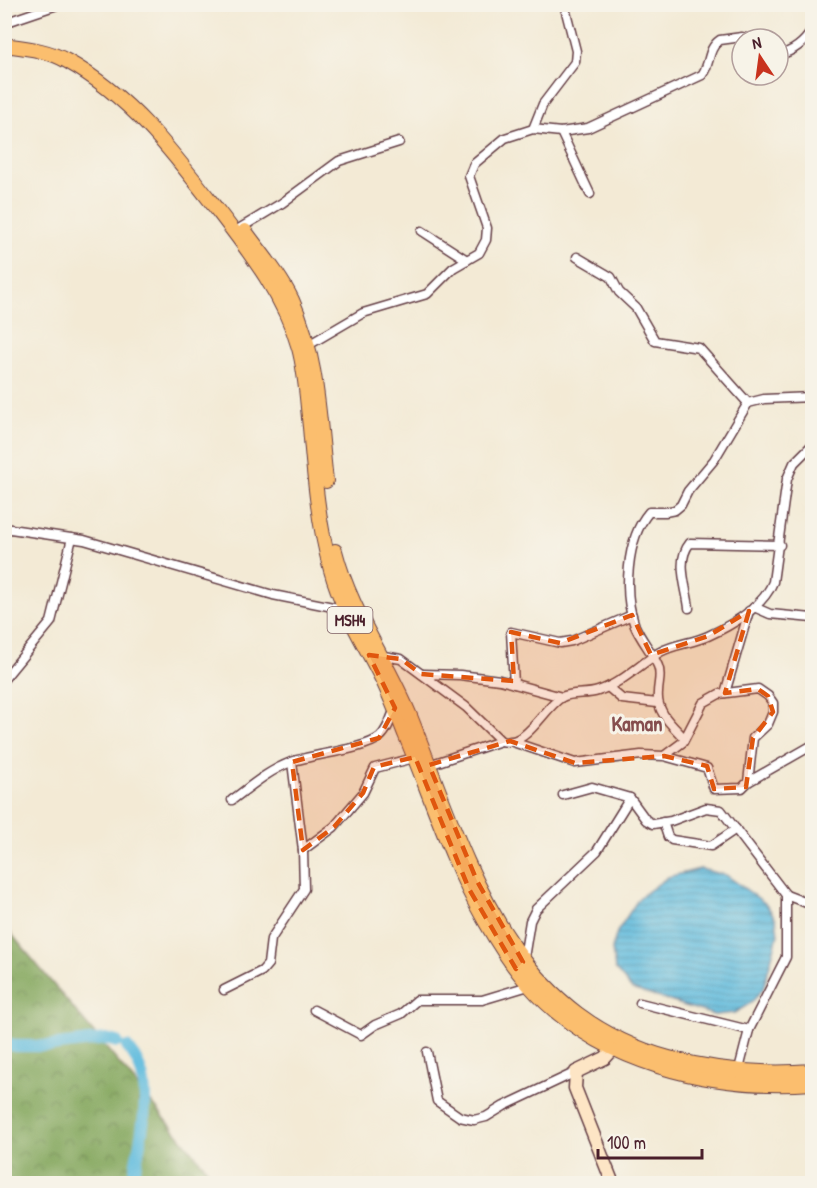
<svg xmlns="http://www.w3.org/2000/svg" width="817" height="1188" viewBox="0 0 817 1188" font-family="'Patrick Hand',sans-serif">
  <defs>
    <pattern id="forest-crowns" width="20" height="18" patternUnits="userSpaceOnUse" patternTransform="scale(1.5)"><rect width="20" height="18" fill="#82a65c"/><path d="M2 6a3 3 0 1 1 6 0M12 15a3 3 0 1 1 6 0" fill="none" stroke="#6c874c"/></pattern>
    <pattern id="water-rules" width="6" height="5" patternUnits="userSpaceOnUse" patternTransform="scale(1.5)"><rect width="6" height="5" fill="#60bcde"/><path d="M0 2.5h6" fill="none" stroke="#5198b4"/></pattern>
  </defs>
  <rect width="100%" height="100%" fill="#f7f3e8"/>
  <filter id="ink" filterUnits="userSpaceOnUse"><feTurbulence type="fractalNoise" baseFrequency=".0167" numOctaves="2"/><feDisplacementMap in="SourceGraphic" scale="12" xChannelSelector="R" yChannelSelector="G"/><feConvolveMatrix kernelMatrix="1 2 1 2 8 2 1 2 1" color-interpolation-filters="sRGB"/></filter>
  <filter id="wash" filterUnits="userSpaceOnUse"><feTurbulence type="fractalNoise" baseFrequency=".008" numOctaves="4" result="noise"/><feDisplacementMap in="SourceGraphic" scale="24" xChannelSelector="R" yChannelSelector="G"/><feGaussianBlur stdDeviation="1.35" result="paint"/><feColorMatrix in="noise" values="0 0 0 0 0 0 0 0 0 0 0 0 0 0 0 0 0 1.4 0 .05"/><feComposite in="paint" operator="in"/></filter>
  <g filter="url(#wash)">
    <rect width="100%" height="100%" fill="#f3ead5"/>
    <polygon fill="url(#forest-crowns)" stroke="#666244" stroke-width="1.5" points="4,925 211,1174 210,1183 5,1183"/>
    <polygon fill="url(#water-rules)" stroke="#556e84" stroke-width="1.5" points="700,869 726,875 766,904 776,919 778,935 763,989 751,1003 734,1013 714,1015 632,989 615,969 612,949 617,932 639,898 668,877"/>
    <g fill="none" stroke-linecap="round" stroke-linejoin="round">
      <g stroke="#60bcde" stroke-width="12">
        <polyline points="4,1042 14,1046 50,1046 106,1039 117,1042"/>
        <path d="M127 1047C160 1083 139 1140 132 1184"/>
      </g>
    </g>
  </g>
  <g filter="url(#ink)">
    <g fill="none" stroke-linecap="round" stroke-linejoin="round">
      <g stroke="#633d44" stroke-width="11">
        <g id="street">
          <polyline points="4,23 60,4"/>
          <path d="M778 55C793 52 805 42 812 30"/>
          <polyline points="533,129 543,104 575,62 576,51 564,4"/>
          <polyline points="561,132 590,194"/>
          <polyline points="237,230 282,203 339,161 399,142"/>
          <polyline points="422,231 467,260"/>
          <polyline points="577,257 611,277 619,292 636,308 655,341 699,348 748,403"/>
          <path d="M305 347 363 313 427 294 453 268 479 253 486 240 487 228 469 176 474 164 505 138 533 129 561 132 588 128 702 75C711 63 707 49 720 40L742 37 750 39"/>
          <polyline points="4,528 84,540 273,595 348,610"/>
          <polyline points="754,607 770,614 812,618"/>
          <path d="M689 608C687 588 675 561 690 543L780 545"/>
          <path d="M378 655 401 659 466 707 501 741C527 748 543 708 562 697 572 692 587 695 598 691 622 683 639 665 660 652 674 644 693 643 708 636 732 625 763 607 773 582L787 479 794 463 812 445"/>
          <polyline points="422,674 460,675 500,680 562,697"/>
          <polyline points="4,679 51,622 72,538"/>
          <polyline points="514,684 511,632 560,643 572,641 632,615"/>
          <polyline points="608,687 622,699 657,703"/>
          <polyline points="725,693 749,611"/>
          <path d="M684 738C672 725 656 712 658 693 658 683 662 675 658 666 652 652 641 640 635 626 623 594 626 539 649 512H665L675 510 681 505 688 491 714 460 748 403 764 399 812 397"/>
          <polyline points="510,741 575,763 641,755 664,756 707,768 714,789 742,788 748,782 753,738 768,724 773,712 773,703 768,696 758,689 719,694 703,703 683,742 664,756"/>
          <polyline points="429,765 501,741"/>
          <polyline points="748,782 811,746"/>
          <polyline points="563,795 592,787 630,798 646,820 653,824 671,821 706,808 721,810 786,895 786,957 749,1030 738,1073"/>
          <path d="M232 800C251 786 268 771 291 762 313 754 364 750 380 737 388 730 391 718 395 708"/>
          <polyline points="663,822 668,837 672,840 711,846 736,829"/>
          <polyline points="303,850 334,827 363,793 375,768 418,757"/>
          <polyline points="786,895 812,905"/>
          <polyline points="524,958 530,921 536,909 597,851 630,798"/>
          <polyline points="224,990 262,971 268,964 271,939 304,889 303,850 292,762"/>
          <polyline points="640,1003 749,1030"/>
          <polyline points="314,1010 361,1035 375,1025 401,1014 417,1000 482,1000 532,985"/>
          <polyline points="427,1052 437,1101 460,1117 474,1120 486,1117 504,1106 576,1072"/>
        </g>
      </g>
      <g stroke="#633d44" stroke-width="15">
        <polyline id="secondary" points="613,1184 575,1088 576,1072 605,1058 619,1043"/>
      </g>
      <g stroke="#633d44" stroke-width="16">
        <g id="primary">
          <path d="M4 45C26 48 48 50 67 61 130 96 172 151 215 207 248 250 284 295 299 348 306 374 307 401 310 427 314 474 318 524 331 570 342 610 365 644 383 681 391 698 398 716 405 734 431 796 451 861 484 919 497 942 512 966 529 985 598 1064 712 1090 812 1083"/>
          <path d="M245 231C261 253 280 275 292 300 318 357 319 420 326 481"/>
          <path d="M335 551C350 610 387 660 410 716 466 856 504 1013 669 1058 717 1071 763 1075 812 1071"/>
        </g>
      </g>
      <use href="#street" stroke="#fff" stroke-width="8"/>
      <use href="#secondary" stroke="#fde5c5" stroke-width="12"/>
      <use href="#primary" stroke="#fbbe6e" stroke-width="14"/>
    </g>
  </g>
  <path fill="#e0560e" fill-opacity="0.2" stroke="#e0560e" stroke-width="4.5" stroke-dasharray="12 8" stroke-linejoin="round" d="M749 611 725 693 758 689 768 696 773 712 753 738 746 787 714 789 707 766 664 756 575 763 510 741 429 765 477 881 523 962 516 969 469 889 415 757 374 767 363 793 334 827 303 850 292 762 379 738 395 708 369 655 401 659 421 674 514 681 511 632 560 643 632 615 651 655 708 636Z"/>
  <g text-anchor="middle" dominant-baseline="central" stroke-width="6" stroke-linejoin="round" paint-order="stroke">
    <rect fill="#f7f3e8" stroke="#7e5f64" stroke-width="1.5" x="327.5" y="607" width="45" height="26" rx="4.5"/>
    <g font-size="16" font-weight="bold" fill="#4a1f2b">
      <text x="350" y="620">MSH4</text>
    </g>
    <g font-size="21" font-weight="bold" fill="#854d4e" stroke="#f7f3e8">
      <text x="637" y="723">Kaman</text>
    </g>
  </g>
  <rect width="817" height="1188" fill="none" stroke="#f7f3e8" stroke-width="24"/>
  <g transform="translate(760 57) rotate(347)"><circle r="28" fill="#f7f3e8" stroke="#b29e9c" stroke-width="1.5"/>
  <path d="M0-4.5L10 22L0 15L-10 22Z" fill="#c8321e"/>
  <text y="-9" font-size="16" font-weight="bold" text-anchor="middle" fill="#4a1f2b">N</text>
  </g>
  <path d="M598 1149v9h104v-9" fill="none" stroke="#4a1f2b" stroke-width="3"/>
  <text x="607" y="1149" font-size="18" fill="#4a1f2b" stroke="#f7f3e8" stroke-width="4.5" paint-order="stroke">100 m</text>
</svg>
